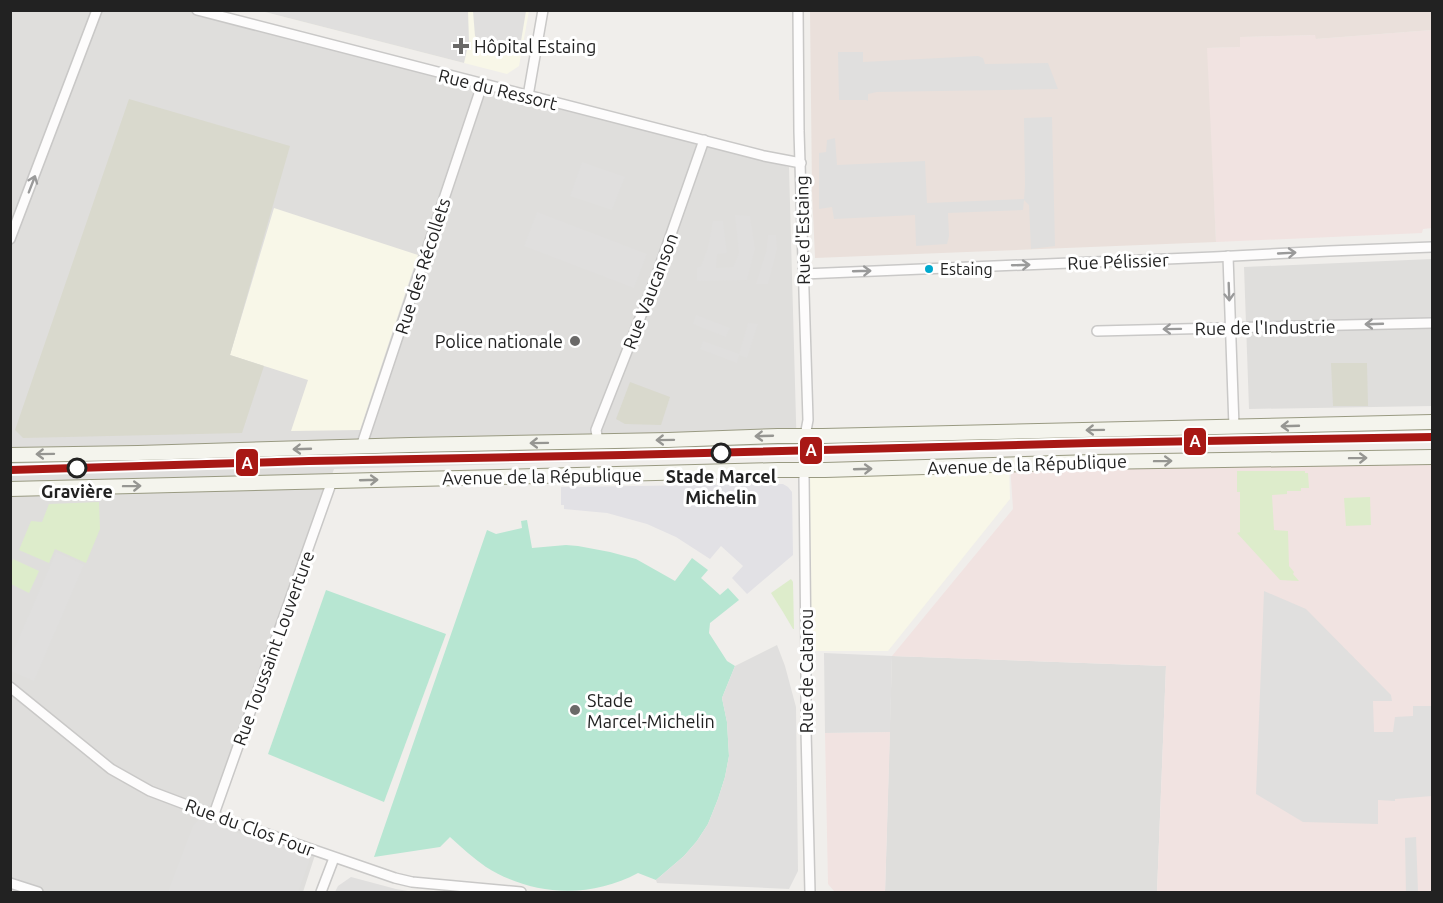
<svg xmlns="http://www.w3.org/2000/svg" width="1443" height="903" viewBox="0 0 1443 903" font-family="Ubuntu,sans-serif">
  <rect width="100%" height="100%" fill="#f0eeeb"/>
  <g fill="#dfdedc">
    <polygon points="10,11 201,11 789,167 797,456 334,469 213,819 315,855 303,892 11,892"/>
    <polygon points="1432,259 1432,406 1249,409 1244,267"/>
    <polygon points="892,656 1166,666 1157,892 885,892"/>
  </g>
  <g fill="#f1e3e1">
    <polygon points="1432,30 1432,228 1423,229 1422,233 1216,242 1206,48 1239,47 1240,37 1316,35 1316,39"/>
    <polygon points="1432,457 1432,892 1157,892 1166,666 892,656 1013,509 1010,464"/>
    <polygon points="890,732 885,892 835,892 828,884 825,733"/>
  </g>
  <g fill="#f8f7e8">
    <polygon points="261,11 529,11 519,66 507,74"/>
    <polygon points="274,208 418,255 360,430 291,431 308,380 230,355"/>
    <polygon points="1009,465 1010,499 888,651 807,651 806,474"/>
  </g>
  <polygon fill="#eae0db" points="1432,10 1432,30 1316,39 1315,35 1240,37 1240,47 1207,48 1216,242 815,258 812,191 810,11"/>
  <g fill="#d9d9cd">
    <polygon points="129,99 290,146 230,355 264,366 242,433 23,438 15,430"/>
    <polygon points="1331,363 1367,363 1368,406 1333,406"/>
    <polygon points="630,382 670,397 661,425 625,424 616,419"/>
  </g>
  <g fill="#ddeccb">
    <polygon points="1237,471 1305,471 1305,473 1308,473 1309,488 1301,488 1301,491 1287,491 1287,494 1272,495 1274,530 1288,531 1289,566 1294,572 1293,574 1299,581 1280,580 1237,533 1240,532 1240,492 1237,492"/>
    <polygon points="1370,497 1371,525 1346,526 1344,498"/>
    <polygon points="99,502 100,529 86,563 55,549 49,563 19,550 31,521 42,522 49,504"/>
    <polygon points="13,559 39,571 29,593 11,584 11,565"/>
    <polygon points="791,579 793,582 794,629 793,629 783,612 771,593"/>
  </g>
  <g fill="#b7e6d2">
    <path d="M527 520 532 548 566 545 578 546 610 552 636 559 675 581 692 558 708 570 701 578 720 595 728 588 739 600 710 623 709 633 727 661 735 666 722 698 727 722 729 756 725 777 718 799 708 824 697 841 684 856 656 880 638 873C590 899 532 896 486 867 473 858 462 848 450 837L440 847 374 857 487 530 496 534 522 528 521 521Z"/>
    <polygon points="326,590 446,634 384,802 268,754"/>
  </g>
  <g fill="#e0dfde">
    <polygon points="261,11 468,11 469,41 464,63"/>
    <polygon points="473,11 526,11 520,47 486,46 475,36"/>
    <polygon points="838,52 863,52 863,62 978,56 983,58 985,64 1048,63 1058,89 877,92 868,94 868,101 866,100 839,100"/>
    <polygon points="1052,117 1055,246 1031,249 1029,205 1024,200 1023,210 948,213 949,236 947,244 916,246 915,215 834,219 832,207 819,209 819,153 826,152 827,140 835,138 837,165 925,161 927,203 1024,199 1025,185 1024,118"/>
    <polygon points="582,162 625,177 612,210 570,196"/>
    <polygon points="537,212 647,254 634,288 524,246"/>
    <polygon points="735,215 750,216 755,249 747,280 697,281 697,268 701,266 708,247 713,221 723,221 727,253 717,254 716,268 733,267 739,253"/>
    <polygon points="768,235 776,235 777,249 768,284 756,284 766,252"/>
    <polygon points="696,315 730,328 726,337 693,324"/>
    <polygon points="748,323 758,324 747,358 739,355 737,363 700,349 703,341 739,354"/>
    <polygon points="56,552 84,565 34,681 11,671 11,656"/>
    <polygon points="1264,591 1306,609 1391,695 1392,701 1373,701 1374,732 1393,732 1395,717 1413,716 1413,706 1432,706 1432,796 1395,799 1395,801 1378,800 1378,824 1303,822 1256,794"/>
    <polygon points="777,645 785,666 796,707 798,871 789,889 657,883 656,880 684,856 697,841 708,824 718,799 725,777 729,756 727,722 722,698 735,666"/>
    <polygon points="824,653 892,656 890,732 825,733"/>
    <polygon points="199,819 310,859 298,892 168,892 193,826"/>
    <polygon points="1416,837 1418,892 1406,892 1405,838"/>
    <polygon points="351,877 396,889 414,892 335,892 338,886"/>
  </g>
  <polygon fill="#e2e1e5" points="783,484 788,487 792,492 793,555 747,594 732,578 743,566 721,546 710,559 676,537 647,524 607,513 564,509 564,505 561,505 561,487"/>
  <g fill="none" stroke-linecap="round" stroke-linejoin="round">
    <g stroke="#c9c8c7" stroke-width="12">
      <g id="street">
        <polyline points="197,10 764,156 801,163"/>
        <polyline points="798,10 799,131 808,420 805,436 804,475 806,652 806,730 810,892"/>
        <polyline points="528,96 543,10"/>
        <polyline points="10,239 97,10"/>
        <polyline points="1228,256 1234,427"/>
        <polyline points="803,274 1214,257 1329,251 1432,247"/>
        <polyline points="1097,331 1432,323"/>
        <polyline points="598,441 596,430 655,280 704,140"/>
        <polyline points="361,447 482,85"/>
        <polyline points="10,687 111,769 150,791 224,819 395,878 412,882 521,892"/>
        <polyline points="214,814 332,481"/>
        <polyline points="10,883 38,892"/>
        <polyline points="321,892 334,858"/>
      </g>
    </g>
    <g stroke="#999a82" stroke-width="16">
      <g id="secondary">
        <polyline points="10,455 138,453 410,445 668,440 778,436 823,436 1432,422"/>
        <polyline points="10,489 778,470 825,470 1093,462 1432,457"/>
      </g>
    </g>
    <use href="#street" stroke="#fdfcfc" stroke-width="9"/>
    <use href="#secondary" stroke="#f4f4ed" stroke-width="14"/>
    <polyline stroke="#ccc" stroke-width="1.5" points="1426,437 1432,438"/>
    <g stroke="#fff" stroke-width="12">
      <polyline id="tram-1" points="10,470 309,461 624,455 1092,443 1432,437"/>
    </g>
    <use href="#tram-1" stroke="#a81815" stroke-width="8"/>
  </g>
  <defs><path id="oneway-shaft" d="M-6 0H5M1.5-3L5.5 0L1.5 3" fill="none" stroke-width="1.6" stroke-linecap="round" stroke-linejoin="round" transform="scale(1.5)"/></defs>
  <g stroke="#9a9a9a">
    <use href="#oneway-shaft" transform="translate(32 184) rotate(-69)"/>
    <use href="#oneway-shaft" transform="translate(1287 253) rotate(-3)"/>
    <use href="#oneway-shaft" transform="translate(1021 265) rotate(-2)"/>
    <use href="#oneway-shaft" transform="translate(862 271) rotate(-2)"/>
    <use href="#oneway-shaft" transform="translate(1229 292) rotate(88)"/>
    <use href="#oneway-shaft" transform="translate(1374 324) rotate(178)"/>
    <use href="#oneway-shaft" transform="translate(1172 329) rotate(179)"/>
  </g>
  <g stroke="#969692">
    <use href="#oneway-shaft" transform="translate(1290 426) rotate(178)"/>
    <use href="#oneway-shaft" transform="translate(1095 430) rotate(179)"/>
    <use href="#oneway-shaft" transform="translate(764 436) rotate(178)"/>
    <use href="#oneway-shaft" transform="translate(665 440) rotate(179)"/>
    <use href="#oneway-shaft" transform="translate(539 443) rotate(179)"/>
    <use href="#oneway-shaft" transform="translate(302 449) rotate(178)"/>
    <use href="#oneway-shaft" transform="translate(45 454) rotate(179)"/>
    <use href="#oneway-shaft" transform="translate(1358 458) rotate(-1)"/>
    <use href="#oneway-shaft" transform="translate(1163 461) rotate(-1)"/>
    <use href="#oneway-shaft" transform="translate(863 469) rotate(-2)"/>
    <use href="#oneway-shaft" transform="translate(369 480) rotate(-2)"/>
    <use href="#oneway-shaft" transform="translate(132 486) rotate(-1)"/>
  </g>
  <g fill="#6a6968" stroke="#fff" stroke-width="2">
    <path d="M458 37h6v6h6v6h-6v6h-6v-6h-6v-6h6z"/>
    <circle cx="575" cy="341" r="6"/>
    <circle cx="575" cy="710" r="6"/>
  </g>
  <circle fill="#00a9ce" stroke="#fff" stroke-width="2" cx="929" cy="269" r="5"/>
  <g fill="#fff" stroke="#222" stroke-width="3">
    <circle cx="721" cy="453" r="9"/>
    <circle cx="77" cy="468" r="9"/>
  </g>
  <g text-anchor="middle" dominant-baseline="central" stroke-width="6" stroke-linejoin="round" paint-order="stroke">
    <g font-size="16" fill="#222" stroke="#fff" text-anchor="start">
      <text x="940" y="269">Estaing</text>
    </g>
    <g font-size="18" fill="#222" stroke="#fff" text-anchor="start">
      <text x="474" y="46">Hôpital Estaing</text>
      <text x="563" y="341" text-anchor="end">Police nationale</text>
      <text x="587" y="700">Stade<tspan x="587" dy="21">Marcel-Michelin</tspan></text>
    </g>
    <g font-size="18" fill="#222" stroke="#fff">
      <text transform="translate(498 89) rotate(14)">Rue du Ressort</text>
      <text transform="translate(802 230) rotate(-91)">Rue d'Estaing</text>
      <text transform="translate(1118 261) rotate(-2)">Rue Pélissier</text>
      <text transform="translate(422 266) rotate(-72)">Rue des Récollets</text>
      <text transform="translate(650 291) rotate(-69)">Rue Vaucanson</text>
      <text transform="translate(1265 327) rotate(-1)">Rue de l'Industrie</text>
      <text transform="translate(1027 464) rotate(-2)">Avenue de la République</text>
      <text transform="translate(542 476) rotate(-1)">Avenue de la République</text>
      <text transform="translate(273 648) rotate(-70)">Rue Toussaint Louverture</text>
      <text transform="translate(806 671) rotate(-90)">Rue de Catarou</text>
      <text transform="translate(250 827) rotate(20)">Rue du Clos Four</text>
    </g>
    <g font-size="18" font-weight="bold" fill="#222" stroke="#fff">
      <text x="721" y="476">Stade Marcel<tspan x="721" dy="21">Michelin</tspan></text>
      <text x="77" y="491">Gravière</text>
    </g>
  </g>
  <g stroke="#fff" stroke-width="2">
    <rect x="1183" y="427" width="24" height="29" rx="6" fill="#a81815"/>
    <rect x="799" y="436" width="24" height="29" rx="6" fill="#a81815"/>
    <rect x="235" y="448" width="24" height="29" rx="6" fill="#a81815"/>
  </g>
  <g font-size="16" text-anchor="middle" font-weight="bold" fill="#fff">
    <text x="1195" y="447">A</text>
    <text x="811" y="456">A</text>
    <text x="247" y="469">A</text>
  </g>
  <rect width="1443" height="903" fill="none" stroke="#222222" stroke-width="24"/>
</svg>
